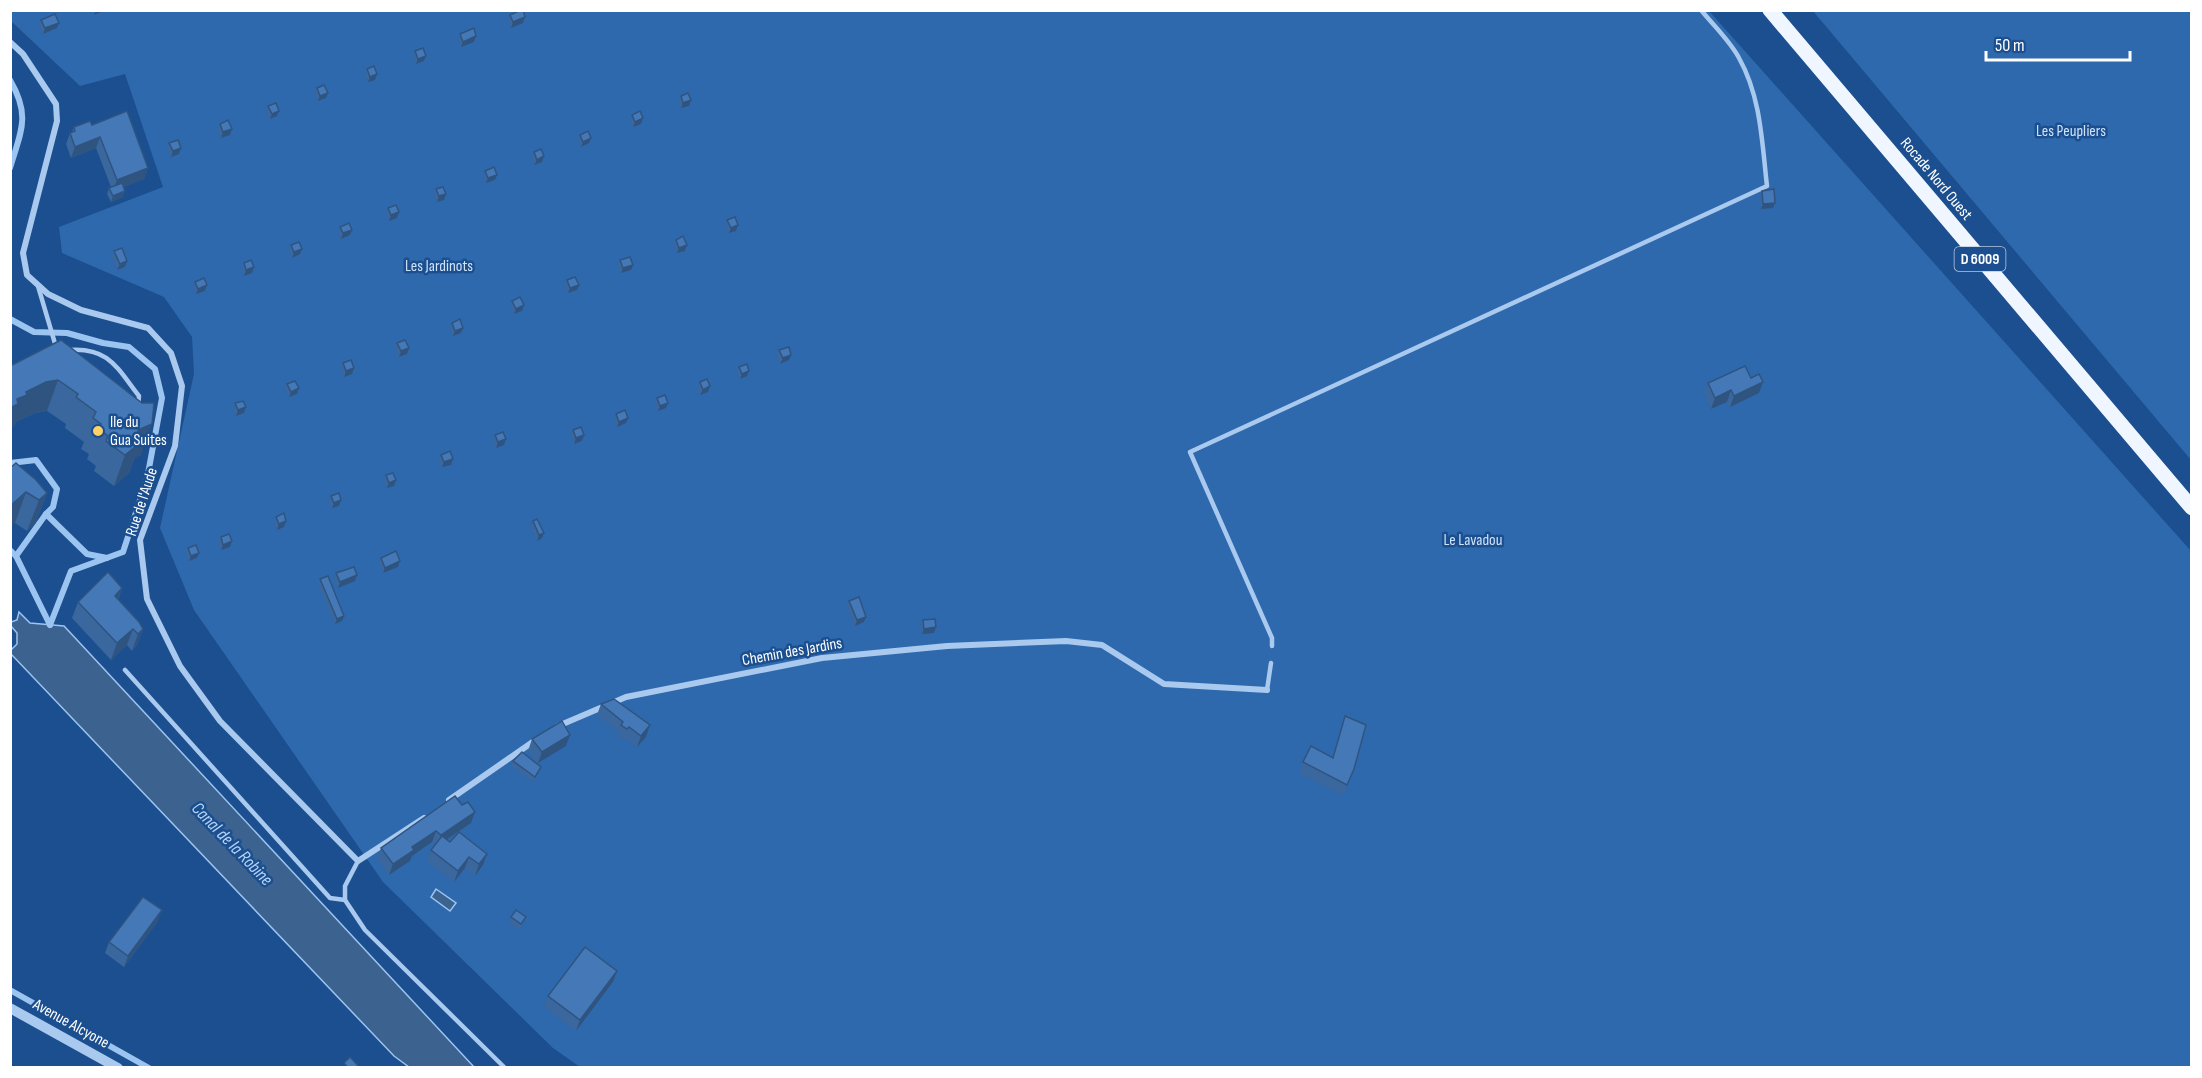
<svg xmlns="http://www.w3.org/2000/svg" width="2202" height="1078" viewBox="0 0 2202 1078" font-family="'Sofia Sans Condensed',sans-serif">
  <rect width="100%" height="100%" fill="#1b4f8f"/>
  <g fill="#2e69ad">
    <polygon points="10,11 1709,11 2191,551 2191,1067 580,1067 553,1048 383,882 194,610 160,528 194,374 192,337 164,297 62,253 59,227 163,187 125,74 80,86 11,21"/>
    <polygon points="1813,11 2191,11 2191,460"/>
  </g>
  <g fill="#3c6290" stroke="#9cc4f0" stroke-width="1.5">
    <polygon points="19,612 30,623 64,626 474,1067 409,1067 394,1056 11,654 11,650 17,644 17,633 11,626 11,622 17,620"/>
    <polygon points="436,889 456,903 450,911 431,897"/>
  </g>
  <g fill="none" stroke-linecap="round" stroke-linejoin="round">
    <g stroke="#9cc4f0" stroke-width="6">
      <path d="M10 80C31 116 21 131 10 168"/>
      <polyline points="10,319 34,332 67,333 103,343 129,347 155,369 162,398 147,479 123,552 71,571 50,625"/>
      <polyline points="10,463 36,460 57,489 53,507 46,514"/>
      <polyline points="10,550 16,556 50,625"/>
      <polyline points="16,556 46,514 87,554 107,558"/>
      <polyline points="10,990 149,1068"/>
    </g>
    <g stroke="#a9c9ee" stroke-width="4.5">
      <polyline points="38,286 56,347"/>
      <path d="M69 350C109 347 117 368 139 396L138 406"/>
      <path d="M1272 646V638L1190 452 1767 186C1762 143 1761 97 1739 58 1730 41 1714 26 1701 10"/>
      <polyline points="125,670 330,898 345,900"/>
      <polyline points="1267,690 1271,663"/>
      <polyline points="358,861 345,886 345,900 365,930 505,1068"/>
    </g>
    <g stroke="#a9c9ee" stroke-width="6">
      <polyline points="10,42 23,54 56,104 57,121 23,253 27,275 48,294 81,310 148,328 171,353 182,386 175,446 140,540 147,599 180,666 220,721 358,861 424,818"/>
      <polyline points="558,726 626,697 822,658 947,646 1066,641 1102,645 1164,684 1267,690"/>
      <polyline points="449,800 537,739"/>
    </g>
    <polyline stroke="#a9c9ee" stroke-width="10" points="10,1008 118,1068"/>
    <polyline stroke="#f0f6ff" stroke-width="15" points="1770,10 2192,508"/>
  </g>
  <g fill="#3a679d">
    <polygon points="510,15 525,17 523,23 511,28 508,20"/>
    <polygon points="41,20 59,23 57,28 43,34 39,25"/>
    <polygon points="460,34 476,36 474,42 461,47 458,39"/>
    <polygon points="415,51 424,61 416,64 413,56"/>
    <polygon points="367,69 377,74 375,80 368,82 365,75"/>
    <polygon points="317,88 326,98 318,101 315,94"/>
    <polygon points="681,96 689,106 681,108 679,102"/>
    <polygon points="268,106 279,111 277,116 270,119 266,112"/>
    <polygon points="632,115 641,124 633,127 630,120"/>
    <polygon points="220,124 232,129 230,135 221,138 218,130"/>
    <polygon points="92,125 148,168 144,179 123,187 123,197 111,202 107,194 109,188 111,187 96,148 71,158 66,144 70,133 72,132 74,127"/>
    <polygon points="580,135 591,138 589,143 581,147 578,140"/>
    <polygon points="169,143 179,154 171,157 167,149"/>
    <polygon points="534,152 544,156 542,162 534,165 532,158"/>
    <polygon points="485,171 495,180 486,183 483,176"/>
    <polygon points="436,189 444,200 437,202 434,195"/>
    <polygon points="1762,191 1775,203 1773,208 1761,209 1760,197"/>
    <polygon points="388,208 397,218 389,221 386,213"/>
    <polygon points="727,220 736,231 729,233 725,225"/>
    <polygon points="340,227 352,230 350,235 341,239 338,232"/>
    <polygon points="676,240 685,251 677,253 674,246"/>
    <polygon points="291,245 300,254 292,258 289,250"/>
    <polygon points="114,251 125,267 117,270 112,257"/>
    <polygon points="620,260 631,270 621,273 618,266"/>
    <polygon points="244,263 254,267 252,273 244,276 242,269"/>
    <polygon points="567,280 577,290 568,293 565,286"/>
    <polygon points="195,282 207,285 205,291 196,294 193,287"/>
    <polygon points="512,301 524,305 522,311 514,314 510,306"/>
    <polygon points="452,323 463,328 461,333 453,336 450,328"/>
    <polygon points="61,340 141,455 135,457 129,473 114,486 94,471 96,466 87,459 89,454 81,449 84,442 65,428 66,424 47,411 35,413 16,422 15,425 10,428 10,366"/>
    <polygon points="397,343 409,348 407,354 399,357 395,349"/>
    <polygon points="779,350 789,360 780,364 777,356"/>
    <polygon points="343,363 352,374 344,377 341,369"/>
    <polygon points="739,367 747,376 740,379 737,373"/>
    <polygon points="1751,378 1763,382 1759,393 1730,407 1727,402 1711,409 1704,394 1708,383"/>
    <polygon points="700,382 710,386 708,392 700,395 698,387"/>
    <polygon points="287,384 299,388 297,394 289,397 285,389"/>
    <polygon points="657,398 668,403 666,408 658,411 655,404"/>
    <polygon points="235,403 244,413 236,416 233,409"/>
    <polygon points="616,414 628,418 626,423 617,427 614,419"/>
    <polygon points="573,430 584,435 582,441 574,444 571,436"/>
    <polygon points="495,435 504,445 496,448 493,441"/>
    <polygon points="441,455 451,465 442,467 439,460"/>
    <polygon points="10,468 47,493 35,524 27,531 15,523"/>
    <polygon points="386,475 394,486 387,488 384,481"/>
    <polygon points="331,496 339,506 332,508 329,502"/>
    <polygon points="276,517 286,521 284,527 277,530 274,523"/>
    <polygon points="533,521 542,538 537,541 531,526"/>
    <polygon points="221,537 230,547 221,550 219,542"/>
    <polygon points="188,548 197,558 189,561 186,554"/>
    <polygon points="381,558 398,567 383,573 379,563"/>
    <polygon points="336,573 357,575 355,581 338,588 334,579"/>
    <polygon points="320,579 344,616 342,621 335,624 318,584"/>
    <polygon points="122,588 118,600 143,629 137,645 132,651 127,645 111,660 72,618 78,602"/>
    <polygon points="849,601 864,622 855,626 847,606"/>
    <polygon points="923,620 936,627 934,633 922,634 921,626"/>
    <polygon points="601,704 646,737 637,747 625,738 623,740 617,736 619,732 597,715"/>
    <polygon points="1345,716 1354,769 1343,796 1299,773 1303,762 1332,757"/>
    <polygon points="570,735 566,746 538,763 528,751 532,739"/>
    <polygon points="513,761 541,767 539,772 533,782 511,766"/>
    <polygon points="455,796 471,823 447,839 450,842 487,854 483,865 475,876 465,868 454,882 427,861 431,850 435,845 432,842 412,856 410,861 389,875 377,859 381,848"/>
    <polygon points="511,917 526,917 524,922 519,930 509,923"/>
    <polygon points="158,921 124,967 105,953 109,942"/>
    <polygon points="613,982 576,1031 544,1007 548,996"/>
  </g>
  <g fill="#305480">
    <polygon points="96,10 106,10 94,15"/>
    <polygon points="525,17 523,23 511,28 513,22"/>
    <polygon points="59,23 57,28 43,34 45,28"/>
    <polygon points="476,36 474,42 461,47 463,42"/>
    <polygon points="426,56 424,61 416,64 418,59"/>
    <polygon points="377,74 375,80 368,82 370,77"/>
    <polygon points="328,93 326,98 318,101 320,96"/>
    <polygon points="691,100 689,106 681,108 683,103"/>
    <polygon points="279,111 277,116 270,119 272,114"/>
    <polygon points="643,118 641,124 633,127 635,122"/>
    <polygon points="232,129 230,135 221,138 223,132"/>
    <polygon points="100,137 96,148 71,158 75,147"/>
    <polygon points="591,138 589,143 581,147 583,142"/>
    <polygon points="181,148 179,154 171,157 173,151"/>
    <polygon points="544,156 542,162 534,165 537,160"/>
    <polygon points="148,168 144,179 113,191 117,180"/>
    <polygon points="497,175 495,180 486,183 488,178"/>
    <polygon points="125,191 123,197 111,202 113,196"/>
    <polygon points="446,194 444,200 437,202 439,196"/>
    <polygon points="1775,203 1773,208 1761,209 1763,204"/>
    <polygon points="399,212 397,218 389,221 391,215"/>
    <polygon points="738,225 736,231 729,233 731,228"/>
    <polygon points="352,230 350,235 341,239 343,233"/>
    <polygon points="687,245 685,251 677,253 679,248"/>
    <polygon points="302,249 300,254 292,258 294,252"/>
    <polygon points="127,261 125,267 117,270 120,264"/>
    <polygon points="633,265 631,270 621,273 623,268"/>
    <polygon points="254,267 252,273 244,276 246,270"/>
    <polygon points="207,285 205,291 196,294 198,289"/>
    <polygon points="579,285 577,290 568,293 570,288"/>
    <polygon points="524,305 522,311 514,314 516,309"/>
    <polygon points="463,328 461,333 453,336 455,331"/>
    <polygon points="409,348 407,354 399,357 401,351"/>
    <polygon points="791,355 789,360 780,364 783,358"/>
    <polygon points="354,368 352,374 344,377 346,371"/>
    <polygon points="749,371 747,376 740,379 742,374"/>
    <polygon points="58,380 47,411 35,413 16,422 15,425 10,428 10,408 17,399 26,392 46,382"/>
    <polygon points="1763,382 1759,393 1730,407 1734,396"/>
    <polygon points="710,386 708,392 700,395 703,390"/>
    <polygon points="299,388 297,394 289,397 291,392"/>
    <polygon points="1731,390 1727,402 1711,409 1715,398"/>
    <polygon points="668,403 666,408 658,411 660,406"/>
    <polygon points="246,407 244,413 236,416 238,410"/>
    <polygon points="628,418 626,423 617,427 619,422"/>
    <polygon points="152,424 141,455 135,457 129,473 114,486 125,455 138,430"/>
    <polygon points="584,435 582,441 574,444 576,438"/>
    <polygon points="506,439 504,445 496,448 498,442"/>
    <polygon points="453,459 451,465 442,467 444,462"/>
    <polygon points="396,480 394,486 387,488 389,483"/>
    <polygon points="26,492 15,523 10,527 10,506"/>
    <polygon points="47,493 35,524 27,531 39,500"/>
    <polygon points="341,500 339,506 332,508 334,503"/>
    <polygon points="286,521 284,527 277,530 279,524"/>
    <polygon points="544,533 542,538 537,541 539,535"/>
    <polygon points="232,541 230,547 221,550 223,545"/>
    <polygon points="199,553 197,558 189,561 191,556"/>
    <polygon points="400,561 398,567 383,573 385,568"/>
    <polygon points="357,575 355,581 338,588 340,582"/>
    <polygon points="122,588 116,604 115,596"/>
    <polygon points="344,616 342,621 335,624 337,619"/>
    <polygon points="866,617 864,622 855,626 857,620"/>
    <polygon points="936,627 934,633 922,634 924,629"/>
    <polygon points="133,629 127,645 111,660 117,643"/>
    <polygon points="143,629 137,645 132,651 138,634"/>
    <polygon points="650,725 646,737 637,747 641,736"/>
    <polygon points="570,735 566,746 538,763 542,752"/>
    <polygon points="475,812 471,823 437,846 441,835"/>
    <polygon points="436,831 432,842 412,856 410,861 389,875 393,864 412,847"/>
    <polygon points="487,854 483,865 475,876 479,864"/>
    <polygon points="469,857 465,868 454,882 458,871"/>
    <polygon points="162,910 158,921 124,967 128,956"/>
    <polygon points="617,971 613,982 576,1031 580,1020"/>
  </g>
  <g fill="#4478b7" stroke="#305480" stroke-width="1.5">
    <polygon points="521,10 523,10 525,17 513,22 510,15"/>
    <polygon points="55,14 59,23 45,28 41,20"/>
    <polygon points="474,28 476,36 463,42 460,34"/>
    <polygon points="423,48 426,56 418,59 415,51"/>
    <polygon points="374,66 377,74 370,77 367,69"/>
    <polygon points="324,85 328,93 320,96 317,88"/>
    <polygon points="688,93 691,100 683,103 681,96"/>
    <polygon points="276,103 279,111 272,114 268,106"/>
    <polygon points="127,111 148,168 117,180 100,137 75,147 70,133 75,131 74,127 90,121 92,125"/>
    <polygon points="640,111 643,118 635,122 632,115"/>
    <polygon points="228,120 232,129 223,132 220,124"/>
    <polygon points="588,131 591,138 583,142 580,135"/>
    <polygon points="178,140 181,148 173,151 169,143"/>
    <polygon points="541,149 544,156 537,160 534,152"/>
    <polygon points="494,167 497,175 488,178 485,171"/>
    <polygon points="122,183 125,191 113,196 109,188"/>
    <polygon points="443,187 446,194 439,196 436,189"/>
    <polygon points="1774,189 1775,203 1763,204 1762,191"/>
    <polygon points="396,205 399,212 391,215 388,208"/>
    <polygon points="735,217 738,225 731,228 727,220"/>
    <polygon points="349,223 352,230 343,233 340,227"/>
    <polygon points="683,236 687,245 679,248 676,240"/>
    <polygon points="299,242 302,249 294,252 291,245"/>
    <polygon points="122,248 127,261 120,264 114,251"/>
    <polygon points="630,257 633,265 623,268 620,260"/>
    <polygon points="251,260 254,267 246,270 244,263"/>
    <polygon points="575,277 579,285 570,288 567,280"/>
    <polygon points="204,278 207,285 198,289 195,282"/>
    <polygon points="520,297 524,305 516,309 512,301"/>
    <polygon points="460,319 463,328 455,331 452,323"/>
    <polygon points="61,340 142,403 154,403 152,424 138,430 141,442 125,455 106,441 108,436 98,428 101,424 93,418 96,412 76,397 78,394 58,380 46,382 26,392 27,395 17,399 18,404 10,408 10,366"/>
    <polygon points="405,340 409,348 401,351 397,343"/>
    <polygon points="789,347 791,355 783,358 779,350"/>
    <polygon points="351,360 354,368 346,371 343,363"/>
    <polygon points="747,364 749,371 742,374 739,367"/>
    <polygon points="1745,366 1751,378 1759,374 1763,382 1734,396 1731,390 1715,398 1708,383"/>
    <polygon points="707,379 710,386 703,390 700,382"/>
    <polygon points="295,381 299,388 291,392 287,384"/>
    <polygon points="665,395 668,403 660,406 657,398"/>
    <polygon points="243,401 246,407 238,410 235,403"/>
    <polygon points="625,410 628,418 619,422 616,414"/>
    <polygon points="581,427 584,435 576,438 573,430"/>
    <polygon points="503,432 506,439 498,442 495,435"/>
    <polygon points="450,451 453,459 444,462 441,455"/>
    <polygon points="16,463 36,480 47,493 39,500 26,492 10,506 10,468"/>
    <polygon points="393,473 396,480 389,483 386,475"/>
    <polygon points="339,493 341,500 334,503 331,496"/>
    <polygon points="284,513 286,521 279,524 276,517"/>
    <polygon points="537,519 544,533 539,535 533,521"/>
    <polygon points="229,534 232,541 223,545 221,537"/>
    <polygon points="196,545 199,553 191,556 188,548"/>
    <polygon points="396,551 400,561 385,568 381,558"/>
    <polygon points="354,567 357,575 340,582 336,573"/>
    <polygon points="108,572 122,588 115,596 139,622 143,629 138,634 133,629 117,643 78,602"/>
    <polygon points="328,576 344,616 337,619 320,579"/>
    <polygon points="859,597 866,617 857,620 849,601"/>
    <polygon points="935,619 936,627 924,629 923,620"/>
    <polygon points="614,699 650,725 641,736 629,727 627,729 621,725 623,722 601,704"/>
    <polygon points="1345,716 1366,725 1354,769 1347,785 1303,762 1311,746 1333,758"/>
    <polygon points="562,721 570,735 542,752 532,739"/>
    <polygon points="522,752 541,767 535,777 513,761"/>
    <polygon points="455,796 462,805 468,802 475,812 441,835 436,831 412,847 414,850 393,864 381,848"/>
    <polygon points="459,832 487,854 479,864 469,857 458,871 431,850 442,836 450,842"/>
    <polygon points="143,897 162,910 128,956 109,942"/>
    <polygon points="516,910 526,917 521,924 511,917"/>
    <polygon points="585,947 617,971 580,1020 548,996"/>
    <polygon points="350,1057 360,1068 348,1068 344,1063"/>
  </g>
  <circle fill="#ffd166" stroke="#1b4f8f" stroke-width="2" cx="98" cy="431" r="6"/>
  <g text-anchor="middle" dominant-baseline="central" stroke-width="5" stroke-linejoin="round" paint-order="stroke">
    <rect fill="#1b4f8f" stroke="#bbcadd" stroke-width="1.5" x="1954.5" y="247" width="51" height="24" rx="4.5"/>
    <g font-size="15" font-weight="bold" fill="#fff">
      <text x="1980" y="259">D 6009</text>
    </g>
    <g font-size="16" fill="#cfe3fa" stroke="#1b4f8f">
      <text x="2071" y="131">Les Peupliers</text>
      <text x="439" y="266">Les Jardinots</text>
      <text x="1473" y="540">Le Lavadou</text>
    </g>
    <g font-size="16" fill="#fff" stroke="#1b4f8f">
      <text transform="translate(1936 179) rotate(50)">Rocade Nord Ouest</text>
      <text transform="translate(142 502) rotate(-72)">Rue de l'Aude</text>
      <text transform="translate(792 652) rotate(-10)">Chemin des Jardins</text>
      <text transform="translate(71 1024) rotate(29)">Avenue Alcyone</text>
    </g>
    <g font-size="16" fill="#fff" stroke="#1b4f8f" text-anchor="start">
      <text x="110" y="422">Ile du<tspan x="110" dy="18">Gua Suites</tspan></text>
    </g>
    <g font-size="18" font-style="italic" fill="#b5d3f5" stroke="#1b4f8f">
      <text transform="translate(232 844) rotate(46)">Canal de la Robine</text>
    </g>
  </g>
  <rect width="2202" height="1078" fill="none" stroke="#ffffff" stroke-width="24"/>
  <path d="M1986 51v9h144v-9" fill="none" stroke="#ffffff" stroke-width="3"/>
  <text x="1995" y="51" font-size="18" fill="#ffffff" stroke="#1b4f8f" stroke-width="4.5" paint-order="stroke">50 m</text>
</svg>
